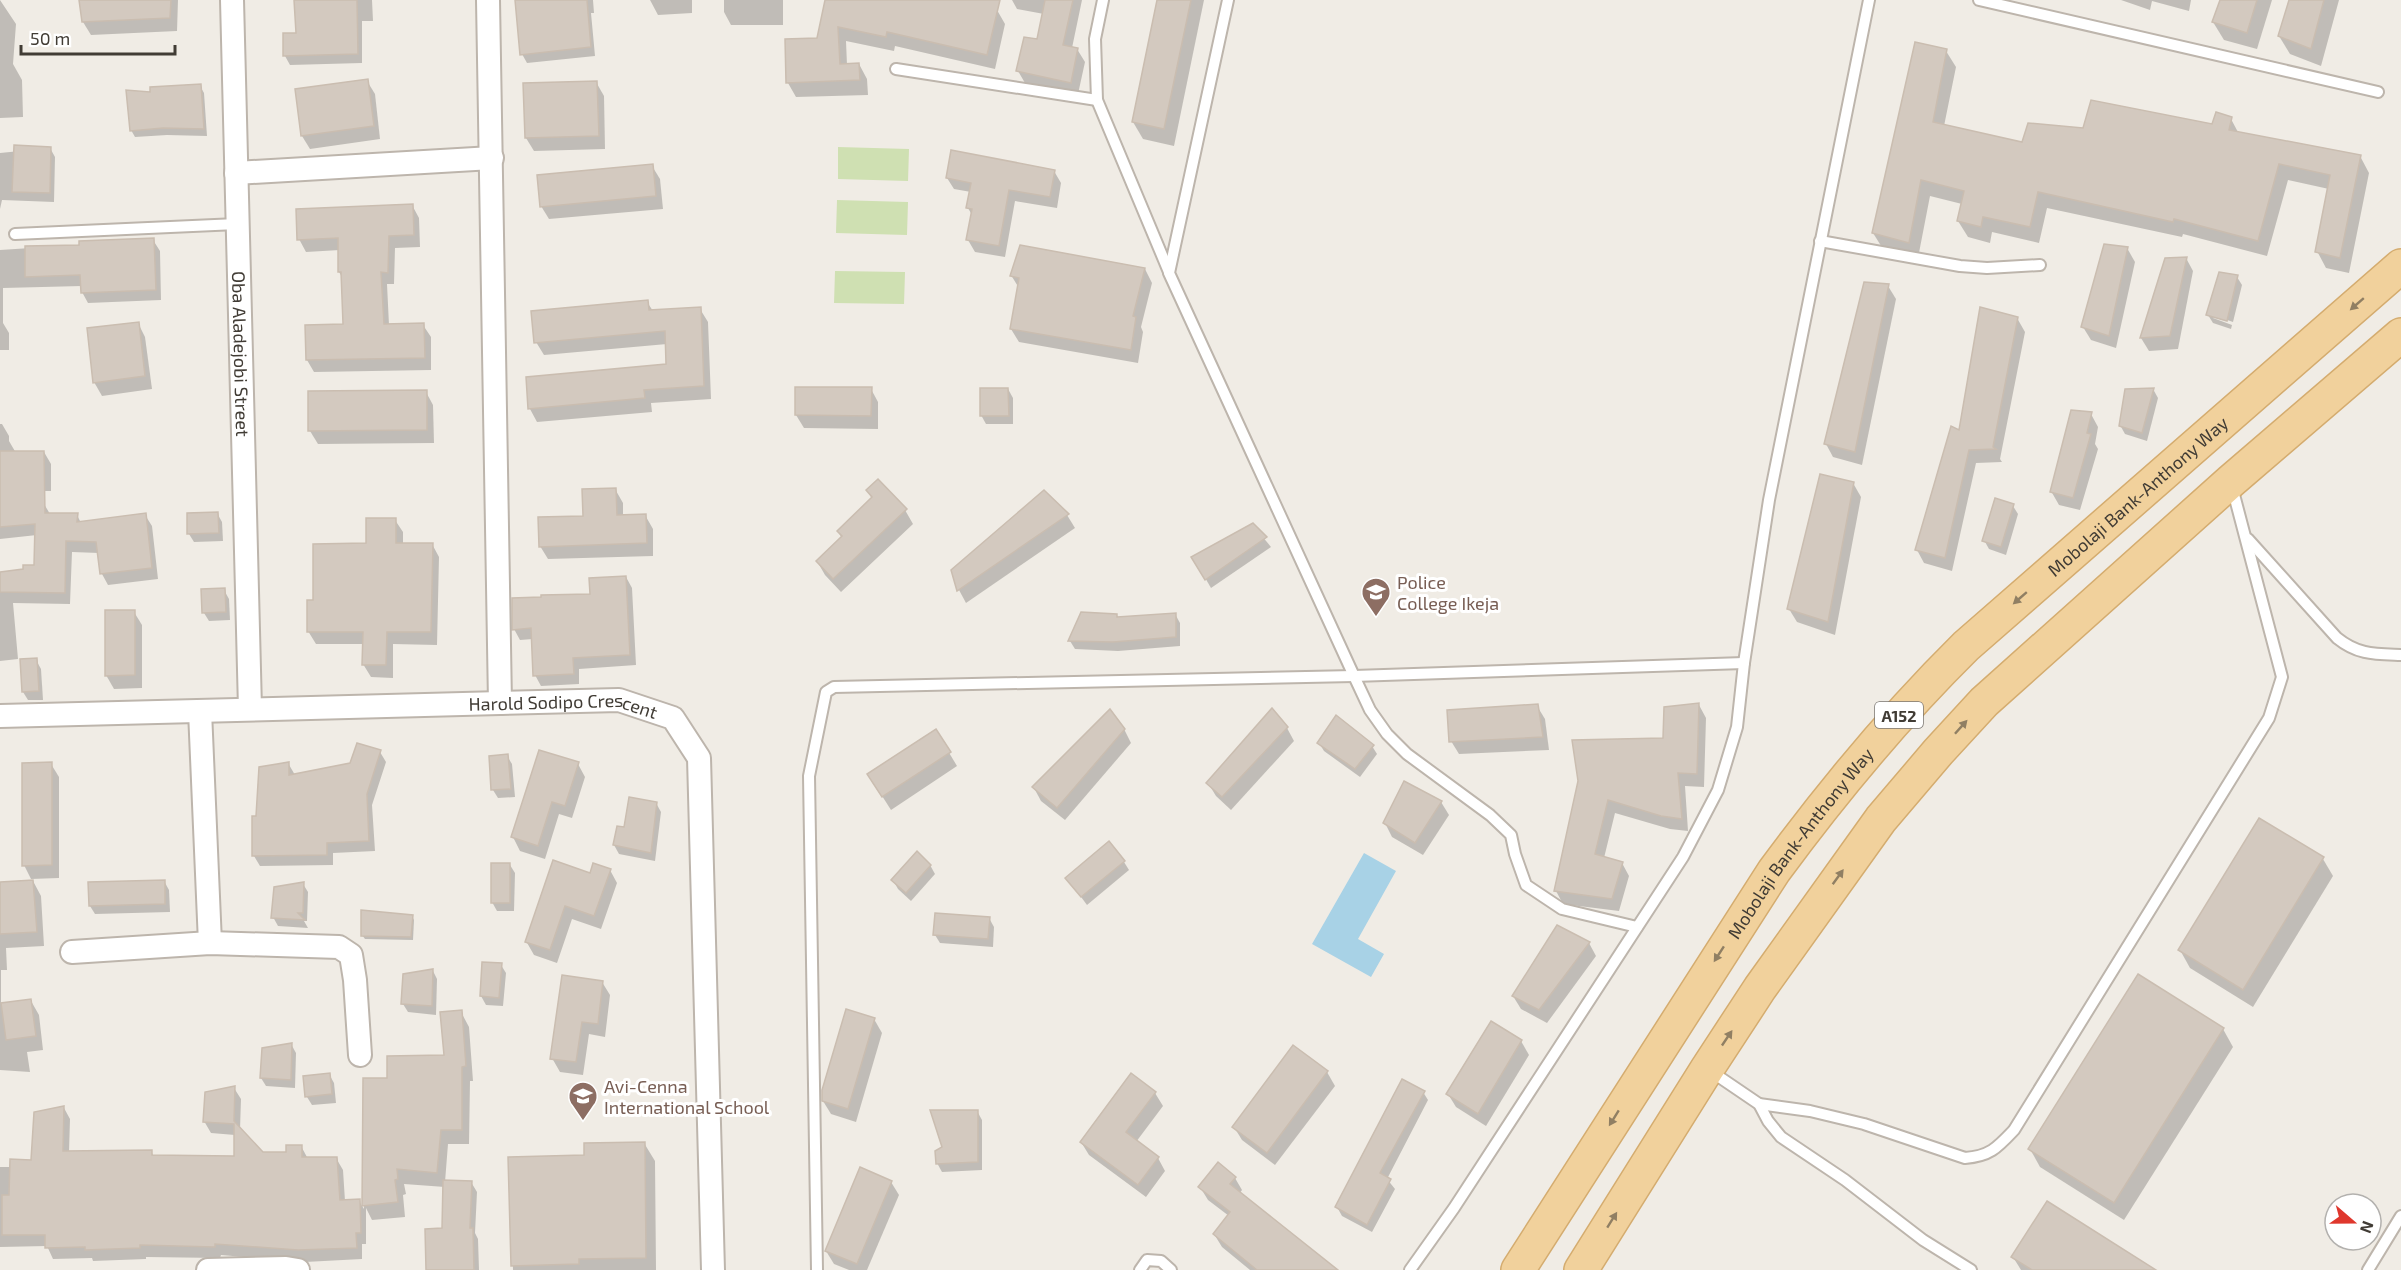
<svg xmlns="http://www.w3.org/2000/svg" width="2401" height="1270" viewBox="0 0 2401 1270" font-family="'Exo 2',sans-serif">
  <rect width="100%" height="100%" fill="#f0ece5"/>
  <g fill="#cfe0b2">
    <polygon points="838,147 909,149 908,181 838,179"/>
    <polygon points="837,200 908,202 907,235 836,233"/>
    <polygon points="835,271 905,272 904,304 834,303"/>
  </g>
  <polygon fill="#a8d2e6" points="1364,853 1396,871 1358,939 1384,954 1371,977 1312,944"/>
  <g fill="#0003">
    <polygon points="0,0 16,24 13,64 22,80 23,117 0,118"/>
    <polygon points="81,0 178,0 177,31 91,35 83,22"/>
    <polygon points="295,0 372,0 373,21 362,21 362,63 290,65 285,56 297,34"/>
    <polygon points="516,0 593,0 594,13 591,13 595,56 527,63 522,54"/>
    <polygon points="650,0 692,0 692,13 658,15"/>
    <polygon points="724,0 783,0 783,25 731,25 724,12"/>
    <polygon points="826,0 955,0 997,10 1005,24 995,69 895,46 894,51 846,41 847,65 859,64 867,79 868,95 796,97 788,83 818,39"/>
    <polygon points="1012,0 1082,0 1072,48 1077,49 1085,62 1078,94 1025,83 1018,71 1038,41 1044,14 1017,9"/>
    <polygon points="1159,0 1204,0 1174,146 1143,139 1133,122"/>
    <polygon points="2121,0 2191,0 2189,11 2152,1 2150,10"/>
    <polygon points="2222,0 2272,0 2257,49 2224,40 2213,22"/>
    <polygon points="2291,0 2339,0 2321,66 2290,54 2279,36"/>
    <polygon points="1946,51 1956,67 1944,126 2023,144 2084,130 2213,126 2231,119 2239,134 2360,156 2369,173 2349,273 2326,268 2317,251 2329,189 2288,180 2267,256 2183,234 2182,237 2047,208 2039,243 1992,232 1990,243 1968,237 1958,221 1962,204 1930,196 1918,258 1883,249 1873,233"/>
    <polygon points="367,81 375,94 380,139 310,149 302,136 296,91"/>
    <polygon points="596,82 604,96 605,149 534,151 526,138"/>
    <polygon points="200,86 204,93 207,136 167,135 135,137 131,130 152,93"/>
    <polygon points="50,148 55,157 54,202 2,200 0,209 0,153"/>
    <polygon points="652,166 660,179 663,209 549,219 541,206"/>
    <polygon points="1054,171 1061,183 1057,208 1015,201 1005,257 975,252 968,240 972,215 968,208 971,192 954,189 947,178"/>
    <polygon points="412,205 419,218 420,247 395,248 394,284 387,284 389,325 423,325 431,337 431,370 314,372 307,360 345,326 342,277 339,272 340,250 306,252 299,239"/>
    <polygon points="153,240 160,251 161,300 88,303 82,292 82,286 3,288 3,323 9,333 9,350 0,350 0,250"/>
    <polygon points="2127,248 2135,262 2116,348 2091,340 2083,327"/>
    <polygon points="2186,258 2193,271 2178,349 2149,351 2141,338"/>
    <polygon points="1145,269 1152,283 1141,327 1143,332 1138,363 1019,342 1011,329 1019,288 1011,275"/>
    <polygon points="2237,277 2242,285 2233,322 2213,315 2213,318 2232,325 2231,329 2213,323 2208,315"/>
    <polygon points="1888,286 1896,299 1862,465 1833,457 1826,444"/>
    <polygon points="647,302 653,311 700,309 708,322 711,399 651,403 652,412 537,422 530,409 668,366 667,344 544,355 536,342"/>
    <polygon points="2017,318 2025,332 2000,459 2002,462 1976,463 1952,571 1924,563 1917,550 1960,433"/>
    <polygon points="138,323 145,337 152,389 102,396 94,382"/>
    <polygon points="871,389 878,402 878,429 804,428 796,415"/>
    <polygon points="1008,389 1013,398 1013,424 986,424 981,415"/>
    <polygon points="2153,389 2158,398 2147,441 2125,434 2120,425"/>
    <polygon points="426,392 433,405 434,443 318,444 310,431"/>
    <polygon points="2091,414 2098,427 2095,444 2098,449 2080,510 2059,505 2051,491"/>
    <polygon points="0,424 2,424 9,436 9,441 16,453 44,452 51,464 51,491 0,491"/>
    <polygon points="1853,483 1861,497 1835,635 1797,622 1789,609"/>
    <polygon points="615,489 623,503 623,516 645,515 653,529 653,556 548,559 540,546 585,517"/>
    <polygon points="868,491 905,510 913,524 841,592 825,575 817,561 842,538 838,532 872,499"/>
    <polygon points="44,504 50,514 77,515 81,523 145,515 152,526 158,579 108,585 102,574 99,553 72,552 70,604 13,603 18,659 0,661 0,573 36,567 37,535 0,539 0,507"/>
    <polygon points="2013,506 2018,514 2006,555 1989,549 1984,540"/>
    <polygon points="217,513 222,522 223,541 194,542 189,534"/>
    <polygon points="1067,515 1075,528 966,603 959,590 953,571"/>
    <polygon points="395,520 403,532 403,545 432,544 439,557 437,645 393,644 393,678 371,677 363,664 364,644 316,644 308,631 314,602"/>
    <polygon points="1253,525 1271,547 1211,588 1193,557"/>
    <polygon points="626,577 632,588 636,665 579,669 579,684 541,686 535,675 533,639 520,640 514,629 592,595"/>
    <polygon points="224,590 229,599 230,620 209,621 204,613"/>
    <polygon points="134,612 142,625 142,688 114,689 106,675"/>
    <polygon points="1175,614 1180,623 1180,646 1118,651 1075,649 1070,641 1118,618"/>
    <polygon points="36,660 41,669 43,700 28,700 23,692"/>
    <polygon points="1699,705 1706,718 1704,787 1685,786 1688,831 1670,829 1615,813 1604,858 1622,863 1629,876 1619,911 1563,904 1556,891 1579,781 1665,739"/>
    <polygon points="1537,706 1545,719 1549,750 1459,754 1451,741"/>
    <polygon points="1287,728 1294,741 1231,810 1216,796 1208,783"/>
    <polygon points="1124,729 1131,743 1065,820 1041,801 1034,788"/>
    <polygon points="936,731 957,766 891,810 877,788"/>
    <polygon points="1319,743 1372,746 1377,754 1360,777 1324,751"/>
    <polygon points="380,752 386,762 372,805 375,851 333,853 333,865 260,866 254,856 257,818 288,763 295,775 351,765"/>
    <polygon points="507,756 512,764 515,797 498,798 493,790"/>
    <polygon points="51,764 59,777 59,878 31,879 24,865"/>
    <polygon points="578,764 585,777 572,818 559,814 545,859 520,851 513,837"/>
    <polygon points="1405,783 1441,802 1449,815 1423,855 1392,837 1385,823"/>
    <polygon points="656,803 661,812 655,861 619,854 614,845 625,829"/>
    <polygon points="2323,859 2333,876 2253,1007 2190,968 2180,950"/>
    <polygon points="1124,862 1129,870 1087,905 1067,878"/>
    <polygon points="510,865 515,873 514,911 497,911 492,902"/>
    <polygon points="930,865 935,874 911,901 898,889 893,880"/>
    <polygon points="610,870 617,883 601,929 572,919 557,963 534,955 526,941 591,875"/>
    <polygon points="33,881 41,896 44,946 6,948 7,970 1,970 1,1005 31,1001 39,1015 43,1050 27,1052 30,1072 0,1070 0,883"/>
    <polygon points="164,881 169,890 170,912 95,914 90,906"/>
    <polygon points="303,884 308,892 307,921 304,921 308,928 278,926 273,917"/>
    <polygon points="412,916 414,920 413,940 365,939 362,935"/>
    <polygon points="989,918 994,927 993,947 940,943 935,935"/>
    <polygon points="1589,943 1596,956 1547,1023 1521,1009 1513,996"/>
    <polygon points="501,965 506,973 503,1006 486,1005 481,996"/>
    <polygon points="433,971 437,979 436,1015 408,1012 403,1004"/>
    <polygon points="602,982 610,995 605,1037 589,1034 583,1075 560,1072 552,1058"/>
    <polygon points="461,1012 469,1027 473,1081 470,1081 469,1144 448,1144 445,1182 471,1182 477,1192 475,1233 478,1239 479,1270 428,1270 443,1230 445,1187 404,1184 406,1194 403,1195 405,1217 372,1220 366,1208 366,1244 362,1244 362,1259 305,1262 221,1255 220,1258 146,1257 146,1259 93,1261 92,1258 53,1259 47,1246 0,1247 0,1167 12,1167 32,1161 64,1108 70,1119 69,1152 151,1151 154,1157 235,1158 235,1135 211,1133 204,1121 234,1088 241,1099 240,1130 262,1153 288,1153 301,1146 308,1159 336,1158 343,1170 345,1201 359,1201 364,1209 364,1079 389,1079 445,1057"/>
    <polygon points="874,1019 882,1033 856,1122 831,1114 823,1101"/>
    <polygon points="1491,1023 1521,1041 1529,1055 1486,1126 1456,1107 1448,1094"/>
    <polygon points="2223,1029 2233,1047 2124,1220 2040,1167 2030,1149"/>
    <polygon points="291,1044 296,1053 295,1088 266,1086 261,1078"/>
    <polygon points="1294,1047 1327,1072 1335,1086 1275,1165 1242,1140 1234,1127"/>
    <polygon points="329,1074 334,1083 336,1103 312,1105 307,1097"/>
    <polygon points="1423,1092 1428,1100 1387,1179 1395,1189 1372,1232 1342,1216 1337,1207"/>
    <polygon points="1155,1093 1163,1106 1136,1142 1158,1158 1165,1171 1146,1197 1089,1155 1081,1142"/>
    <polygon points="977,1111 982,1120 982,1170 942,1172 937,1163 943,1148"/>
    <polygon points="644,1143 655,1161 656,1270 513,1270 510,1158 585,1156"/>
    <polygon points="1235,1178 1242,1190 1239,1194 1330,1270 1250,1270 1222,1247 1214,1234 1229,1216 1208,1200 1200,1187"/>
    <polygon points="891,1182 899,1195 867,1270 849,1270 834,1264 826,1251"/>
    <polygon points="2013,1257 2153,1270 2021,1270"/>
  </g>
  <g fill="#d3c9bf" stroke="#cabdb0" stroke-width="1.5">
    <polygon points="79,0 171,0 170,18 82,22"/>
    <polygon points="294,0 357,0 358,54 283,56 283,33 296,33"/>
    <polygon points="515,0 587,0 591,47 520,55"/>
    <polygon points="825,0 1000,0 987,55 887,32 886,37 838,27 840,64 859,63 860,80 786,83 785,39 817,38"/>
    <polygon points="1045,0 1073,0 1063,45 1078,48 1071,83 1016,71 1024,37 1037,39"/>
    <polygon points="1157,0 1191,0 1164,129 1132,122"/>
    <polygon points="2220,0 2257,0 2247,33 2212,22"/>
    <polygon points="2289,0 2324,0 2311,49 2278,36"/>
    <polygon points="1915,42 1947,49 1933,122 2022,142 2028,123 2083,128 2091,100 2212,124 2216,112 2232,117 2229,130 2361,155 2340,258 2315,252 2330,175 2279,164 2258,241 2174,219 2173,222 2038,192 2030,227 1983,217 1981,227 1957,221 1964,191 1921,180 1909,243 1872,233"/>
    <polygon points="368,79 374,126 301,136 295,89"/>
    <polygon points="597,81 599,136 525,138 523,83"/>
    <polygon points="201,84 204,129 163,128 130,131 126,90 150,92 150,87"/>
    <polygon points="14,145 51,147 50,193 12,192"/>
    <polygon points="951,150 1055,170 1050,197 1009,190 999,246 966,240 972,209 966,208 971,183 946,178"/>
    <polygon points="653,164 656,196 540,207 537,175"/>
    <polygon points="413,204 414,235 389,236 388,273 381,272 384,324 424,323 425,358 306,360 305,325 343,324 341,272 338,272 338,238 297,240 296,209"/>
    <polygon points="154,238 156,290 81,293 80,275 25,277 25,246 79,245 79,241"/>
    <polygon points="2104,244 2128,247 2109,336 2081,327"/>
    <polygon points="1020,245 1145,268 1133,316 1136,317 1131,350 1010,329 1019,278 1010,276"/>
    <polygon points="2187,257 2170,336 2140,338 2165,258"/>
    <polygon points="2219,272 2238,275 2227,321 2206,315"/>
    <polygon points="1864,282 1889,284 1855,452 1824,444"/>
    <polygon points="648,300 649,310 701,307 704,386 644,390 645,398 528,409 526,377 666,364 665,331 534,343 531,311"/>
    <polygon points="1980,307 2018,317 1993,447 1996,449 1969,450 1945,558 1915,550 1951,426 1959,430"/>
    <polygon points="139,322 145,376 93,383 87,328"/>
    <polygon points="795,387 872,387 871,416 795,415"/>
    <polygon points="980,388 1008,388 1009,416 980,416"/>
    <polygon points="2154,388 2142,433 2119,426 2125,389"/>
    <polygon points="427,390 427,430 308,431 308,391"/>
    <polygon points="2071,410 2092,412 2087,433 2091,434 2073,498 2050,492"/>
    <polygon points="0,451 44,451 45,513 78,513 77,522 146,513 152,568 100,574 96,542 66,541 65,593 0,592 0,572 23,569 23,565 34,565 35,524 0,527"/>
    <polygon points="1820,474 1854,482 1828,622 1787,609"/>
    <polygon points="878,479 907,509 833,579 816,561 842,536 837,531 872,497 866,490"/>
    <polygon points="616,488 617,515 646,514 647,543 539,547 538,517 583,516 582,489"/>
    <polygon points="1044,490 1069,514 957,591 951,570"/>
    <polygon points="1995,498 2014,504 2001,547 1982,541"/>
    <polygon points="218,512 219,533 187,534 187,513"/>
    <polygon points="366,518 396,518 396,543 433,543 431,632 387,632 386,665 362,665 363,632 307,632 307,600 313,600 313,544 366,543"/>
    <polygon points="1253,523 1267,537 1205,580 1191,557"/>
    <polygon points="626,576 630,655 573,658 574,674 533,676 531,628 512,630 512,598 541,597 541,595 590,594 589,578"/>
    <polygon points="225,588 226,612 202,613 201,589"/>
    <polygon points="105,610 135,610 135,675 105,676"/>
    <polygon points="1081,612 1117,614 1117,617 1176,613 1176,637 1113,642 1068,641"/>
    <polygon points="37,658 39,691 22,692 20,659"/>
    <polygon points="1699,703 1697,774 1678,773 1682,819 1661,816 1608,800 1595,854 1623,862 1612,899 1554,891 1578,781 1572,740 1663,738 1664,707"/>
    <polygon points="1538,704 1543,737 1449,742 1447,710"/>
    <polygon points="1272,708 1288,727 1222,797 1206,783"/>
    <polygon points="1110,709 1125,729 1057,808 1032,787"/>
    <polygon points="1336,715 1374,745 1355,769 1317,743"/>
    <polygon points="936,729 951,752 882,797 867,774"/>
    <polygon points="357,743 381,750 367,794 369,841 327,843 327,855 252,856 252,816 256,816 259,767 289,762 289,775 350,763"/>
    <polygon points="539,750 579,762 565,806 552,802 538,846 511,837"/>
    <polygon points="508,754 511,789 491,790 489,756"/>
    <polygon points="52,762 52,865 22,866 22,763"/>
    <polygon points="1404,781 1442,801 1415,843 1383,823"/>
    <polygon points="629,797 657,802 651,853 613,845 617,826 624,827"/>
    <polygon points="2259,818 2324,857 2243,990 2178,950"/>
    <polygon points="1109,841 1125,861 1081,897 1065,878"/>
    <polygon points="917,851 931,865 906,893 891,880"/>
    <polygon points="553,860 590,873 593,863 611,869 594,916 565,906 550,950 525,942"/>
    <rect x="491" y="863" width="19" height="40"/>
    <polygon points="33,880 37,932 0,934 0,882"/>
    <polygon points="165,880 165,904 89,906 88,882"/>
    <polygon points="304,882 303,913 298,913 305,920 271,918 274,887"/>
    <polygon points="361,910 413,915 411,937 361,936"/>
    <polygon points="935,913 990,917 988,939 933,935"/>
    <polygon points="1557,925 1590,942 1539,1010 1512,996"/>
    <polygon points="482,962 502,963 499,998 480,996"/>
    <polygon points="433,969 432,1006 401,1004 403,974"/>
    <polygon points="2138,974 2224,1028 2114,1203 2028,1149"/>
    <polygon points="562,975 603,981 598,1024 582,1022 576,1062 550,1059"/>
    <polygon points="31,999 36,1036 6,1040 1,1003"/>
    <polygon points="846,1009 875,1018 848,1109 822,1101 822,1090"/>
    <polygon points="462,1010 466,1066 462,1067 462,1130 441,1130 437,1173 397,1169 398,1179 395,1180 398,1202 362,1206 363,1078 387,1078 387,1056 444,1055 440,1012"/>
    <polygon points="1491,1021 1522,1040 1478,1114 1446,1094"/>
    <polygon points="292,1043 291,1080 260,1078 262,1048"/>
    <polygon points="1293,1045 1328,1071 1267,1153 1232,1127"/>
    <polygon points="330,1073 332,1094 305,1097 303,1076"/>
    <polygon points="1131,1073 1156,1092 1126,1132 1159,1157 1138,1185 1080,1142"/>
    <polygon points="1402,1079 1425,1091 1380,1173 1391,1179 1367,1225 1335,1207"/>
    <polygon points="235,1086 234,1121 263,1152 286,1152 286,1145 302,1145 302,1157 337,1157 340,1200 360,1199 361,1233 356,1233 357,1248 298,1250 215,1244 215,1247 140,1245 140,1248 85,1250 85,1247 45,1248 45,1235 2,1235 2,1195 9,1195 10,1159 31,1160 34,1112 64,1106 63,1151 152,1150 152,1155 234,1156 234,1124 203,1122 205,1092"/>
    <polygon points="930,1110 978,1110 978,1162 936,1164 935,1151 942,1147"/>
    <polygon points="645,1142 646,1258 579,1259 579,1264 511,1266 508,1157 584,1155 584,1143"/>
    <polygon points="1218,1162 1236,1177 1230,1184 1338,1270 1257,1270 1213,1234 1230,1212 1198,1187"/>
    <polygon points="860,1167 892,1181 857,1264 825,1251"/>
    <polygon points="443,1180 472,1181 470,1228 473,1228 474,1270 426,1270 425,1229 442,1228"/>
    <polygon points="2047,1201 2156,1270 2032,1270 2011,1257"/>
  </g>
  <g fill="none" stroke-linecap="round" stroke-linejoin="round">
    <g stroke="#bdb5ac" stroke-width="14">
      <g id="lane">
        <polyline points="1103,0 1095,39 1097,100 1169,272"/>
        <polyline points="1228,0 1169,273 1354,676 1370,710 1387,734 1407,754 1490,815 1511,835 1515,854 1526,885 1562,909 1637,927"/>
        <polyline points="1979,0 2378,92"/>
        <polyline points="896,69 1097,100"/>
        <polyline points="15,234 237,224"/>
        <polyline points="1820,241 1960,266 1987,268 2040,265"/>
        <path d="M2248 539 2337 638C2358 655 2375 654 2401 655"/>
        <polyline points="1709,1070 1759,1104 1768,1121 1781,1137 1845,1180 1923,1240 1971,1270"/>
        <path d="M1759 1104 1810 1111 1864 1124 1965 1158C1990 1156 1997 1148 2014 1130L2269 718 2282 677 2232 487"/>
        <polyline points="817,1270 809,776 826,692 834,687 1354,676 1744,663"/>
        <polyline points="1140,1270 1147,1260 1161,1261 1171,1270"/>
        <polyline points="1410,1270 1454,1208 1683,857 1718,790 1737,727 1744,663 1769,500 1869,0"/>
        <polyline points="2368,1270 2401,1216"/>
      </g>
    </g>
    <g stroke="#bdb5ac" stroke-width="26">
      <g id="street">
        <path id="s1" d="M232 0 250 709"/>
        <polyline points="488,0 500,703"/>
        <polyline points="236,173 492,158"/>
        <polyline points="200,711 210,943"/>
        <path id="s2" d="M0 716 619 700 673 718 699 758 713 1270"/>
        <polyline points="72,952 210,943 339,947 351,955 355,980 360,1055"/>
        <polyline points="208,1270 286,1268 298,1270"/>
      </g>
    </g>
    <g stroke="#d4ac6f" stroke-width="36">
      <g id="primary">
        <path id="s3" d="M1518 1270 1774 871C1833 791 1895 716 1966 646L2401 266"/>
        <polyline points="1581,1270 1707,1069 1760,988 1881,819 1938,752 1984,702 2231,481 2401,335"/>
      </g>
    </g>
    <use href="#lane" stroke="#fff" stroke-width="10"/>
    <use href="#street" stroke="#fff" stroke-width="22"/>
    <use href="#primary" stroke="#f1d19c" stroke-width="33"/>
  </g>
  <defs><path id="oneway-solid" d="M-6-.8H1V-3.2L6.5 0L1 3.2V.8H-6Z" transform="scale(1.5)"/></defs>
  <g fill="#907f63">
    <use href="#oneway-solid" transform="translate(2357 304) rotate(139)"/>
    <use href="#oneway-solid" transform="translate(2020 598) rotate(139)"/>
    <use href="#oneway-solid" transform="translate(1961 727) rotate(-48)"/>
    <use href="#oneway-solid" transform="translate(1838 877) rotate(-54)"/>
    <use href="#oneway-solid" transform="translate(1719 954) rotate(123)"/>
    <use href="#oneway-solid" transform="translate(1727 1038) rotate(-56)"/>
    <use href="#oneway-solid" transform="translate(1614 1118) rotate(122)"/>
    <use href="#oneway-solid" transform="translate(1612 1220) rotate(-58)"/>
  </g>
  <defs>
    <g id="school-pin" transform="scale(1.5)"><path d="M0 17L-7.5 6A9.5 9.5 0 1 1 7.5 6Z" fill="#8d6e63" stroke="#fff"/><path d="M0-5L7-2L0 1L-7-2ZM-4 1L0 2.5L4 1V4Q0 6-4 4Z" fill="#fff"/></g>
  </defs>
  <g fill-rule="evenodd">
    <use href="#school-pin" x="1376" y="592"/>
    <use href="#school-pin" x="583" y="1096"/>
  </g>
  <g text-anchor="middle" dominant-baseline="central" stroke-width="6" stroke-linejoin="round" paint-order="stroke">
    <rect fill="#fff" stroke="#7a7672" stroke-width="1.5" x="1875" y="702" width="48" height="26" rx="4.5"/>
    <g font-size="16" font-weight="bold" fill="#413c35">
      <text x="1899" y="715">A152</text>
    </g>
    <g font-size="18" fill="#413c35" stroke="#fff">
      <text stroke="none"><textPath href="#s1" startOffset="354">Oba Aladejobi Street</textPath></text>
      <text stroke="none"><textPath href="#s3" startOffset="998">Mobolaji Bank-Anthony Way</textPath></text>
      <text stroke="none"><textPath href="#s2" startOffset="564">Harold Sodipo Crescent</textPath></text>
      <text stroke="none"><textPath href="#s3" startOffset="512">Mobolaji Bank-Anthony Way</textPath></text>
    </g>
    <g font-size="18" fill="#785e54" stroke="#fff" text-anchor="start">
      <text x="1397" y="582">Police<tspan x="1397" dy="21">College Ikeja</tspan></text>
      <text x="604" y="1086">Avi-Cenna<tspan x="604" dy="21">International School</tspan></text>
    </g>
  </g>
  <g transform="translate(2353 1222) rotate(110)"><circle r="28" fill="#ffffff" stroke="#b3b1ae" stroke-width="1.5"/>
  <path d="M0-4.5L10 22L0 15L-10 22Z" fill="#df372d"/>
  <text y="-9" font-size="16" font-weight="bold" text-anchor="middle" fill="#413c35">N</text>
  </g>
  <path d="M21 45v9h154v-9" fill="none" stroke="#413c35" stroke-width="3"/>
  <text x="30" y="45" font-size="18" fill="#413c35" stroke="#ffffff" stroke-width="4.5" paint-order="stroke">50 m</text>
</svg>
